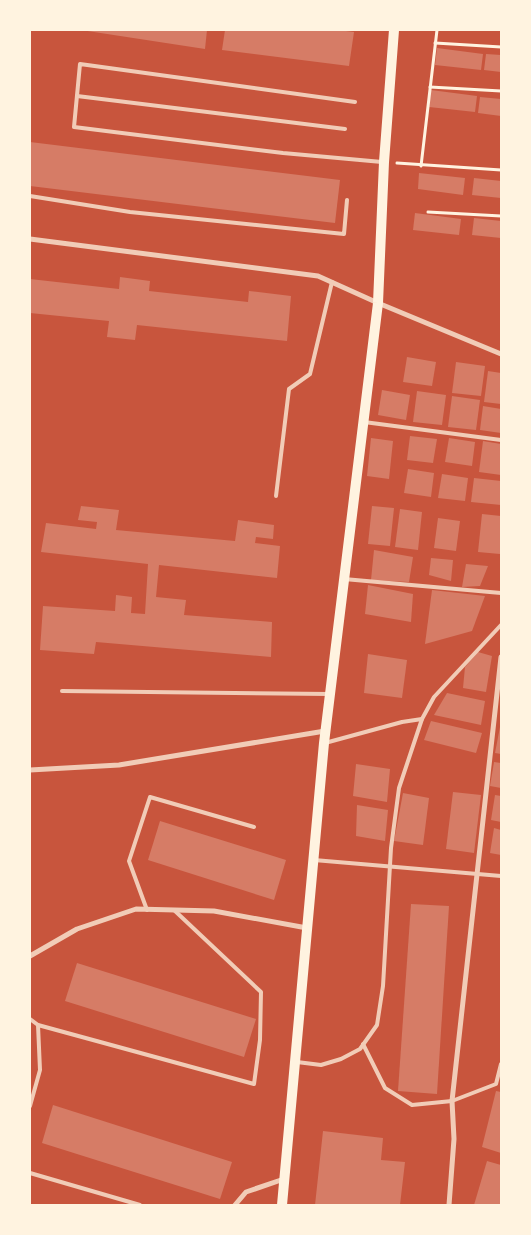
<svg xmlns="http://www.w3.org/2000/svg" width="531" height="1235" viewBox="0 0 531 1235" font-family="Jost,sans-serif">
  <rect width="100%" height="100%" fill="#c8553d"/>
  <g fill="#d67c66">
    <polygon points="81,30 207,30 205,49"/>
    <polygon points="225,30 338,30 354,32 349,66 222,50"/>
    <polygon points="437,48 483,54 481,70 435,65"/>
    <polygon points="486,54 501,55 501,72 484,70"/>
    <polygon points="431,90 477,96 475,112 429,107"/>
    <polygon points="480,97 501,99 501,116 478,113"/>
    <polygon points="30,142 340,180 335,223 30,186"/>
    <polygon points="419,173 465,178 463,195 418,189"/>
    <polygon points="474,178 501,181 501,198 472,195"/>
    <polygon points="415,213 461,219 459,235 413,230"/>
    <polygon points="474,218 501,221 501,238 472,235"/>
    <polygon points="120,277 150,281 149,291 248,302 249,291 291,296 287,341 137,325 135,340 107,337 109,321 30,313 30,279 119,289"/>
    <polygon points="407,357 436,362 432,386 403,382"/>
    <polygon points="456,362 485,366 481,396 452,393"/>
    <polygon points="488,371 501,373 501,404 484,402"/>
    <polygon points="382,390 410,395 406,420 378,415"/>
    <polygon points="417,391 446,395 442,425 413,422"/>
    <polygon points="452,396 480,400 476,430 448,427"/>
    <polygon points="483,406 501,409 501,433 480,430"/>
    <polygon points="410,436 437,439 433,463 407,460"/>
    <polygon points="371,438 393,441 389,479 367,476"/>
    <polygon points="449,438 475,442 472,466 445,462"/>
    <polygon points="483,441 501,444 501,475 479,472"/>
    <polygon points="408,469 434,473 431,497 404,493"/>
    <polygon points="442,474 468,478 465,501 438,498"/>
    <polygon points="474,478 501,481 501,505 471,502"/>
    <polygon points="81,506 119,510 116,530 235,541 238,520 274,525 273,539 256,537 255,543 280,546 277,578 159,565 156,597 186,600 184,615 272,622 271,657 96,642 94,654 40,650 43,606 115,611 116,595 132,597 131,613 145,614 148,564 41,552 46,523 96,529 97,522 78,520"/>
    <polygon points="372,506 394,508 390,546 368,544"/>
    <polygon points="400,509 422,512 418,550 395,547"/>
    <polygon points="482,514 501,516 500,554 478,552"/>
    <polygon points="438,518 460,521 456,551 434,548"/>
    <polygon points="374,550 413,557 409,582 371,580"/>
    <polygon points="431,558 453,560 451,581 429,575"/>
    <polygon points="466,564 488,566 480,586 462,587"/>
    <polygon points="368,585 413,594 411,622 365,614"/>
    <polygon points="432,590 485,596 472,631 425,644"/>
    <polygon points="478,652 492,656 486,692 463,688 465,667"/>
    <polygon points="368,654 407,660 402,698 364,693"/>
    <polygon points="447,693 485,701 481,725 434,715"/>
    <polygon points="431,721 482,733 476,753 424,740"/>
    <polygon points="500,727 501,727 501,754 495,753"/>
    <polygon points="494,762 501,763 501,788 490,786"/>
    <polygon points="356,764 390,769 387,802 353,796"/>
    <polygon points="453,792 481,795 474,853 446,849"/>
    <polygon points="403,793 429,798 423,845 394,841"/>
    <polygon points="495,795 501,796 501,822 491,820"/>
    <polygon points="357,805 388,810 385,841 356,836"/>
    <polygon points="160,821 286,860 274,900 148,860"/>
    <polygon points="494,828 501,830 501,855 490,853"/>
    <polygon points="411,904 449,906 437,1094 398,1091"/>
    <polygon points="77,963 256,1019 244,1057 65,1001"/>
    <polygon points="496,1091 501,1092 501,1153 482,1147"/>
    <polygon points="53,1105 232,1162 220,1199 42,1143"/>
    <polygon points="323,1131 383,1138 381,1160 405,1162 400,1205 315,1205"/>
    <polygon points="487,1161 501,1165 501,1205 474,1205"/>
  </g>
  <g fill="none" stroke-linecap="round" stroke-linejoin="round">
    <g stroke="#fff3e0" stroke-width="3">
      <polyline points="435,43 501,47"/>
      <polyline points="430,87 501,91"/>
      <polyline points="397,163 501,170"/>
      <polyline points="421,166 437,30"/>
      <polyline points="428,212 501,216"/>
    </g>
    <g stroke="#f1ccb7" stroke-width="4">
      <polyline points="77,96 345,129"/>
      <polyline points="355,102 80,64 74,127 283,153 382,162"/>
      <polyline points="30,196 130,212 344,234 347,200"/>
      <polyline points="364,422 501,440"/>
      <polyline points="276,496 289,389 310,374 332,282"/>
      <polyline points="344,579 501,593"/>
      <polyline points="62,691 330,694"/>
      <polyline points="325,743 402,722 422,719"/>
      <polyline points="314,860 501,876"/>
      <polyline points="147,910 129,861 150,797 254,827"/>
      <polyline points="30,1019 38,1025"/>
      <polyline points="363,1044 385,1088 412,1105 452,1101 496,1084 501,1064"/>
      <polyline points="297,1062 321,1065 341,1059 360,1049 377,1025 383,986 391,848 399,788 422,719 434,697 501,625"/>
      <polyline points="30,1106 40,1070 38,1025 254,1084 260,1040 261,992 174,910"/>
      <polyline points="30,1173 140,1205"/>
    </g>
    <g stroke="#f1ccb7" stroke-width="5">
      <polyline points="30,239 318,276 378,303 501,354"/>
      <polyline points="30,770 119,765 325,731"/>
      <polyline points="30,956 77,929 136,909 214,911 307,928"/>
      <polyline points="235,1205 246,1192 284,1179"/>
      <polyline points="449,1205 454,1139 452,1101 501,657"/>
    </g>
    <polyline stroke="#fff3e0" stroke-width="10" points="282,1205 324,743 378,303 384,162 394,30"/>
  </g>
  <rect width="531" height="1235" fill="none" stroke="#fff3e0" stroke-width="62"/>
</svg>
